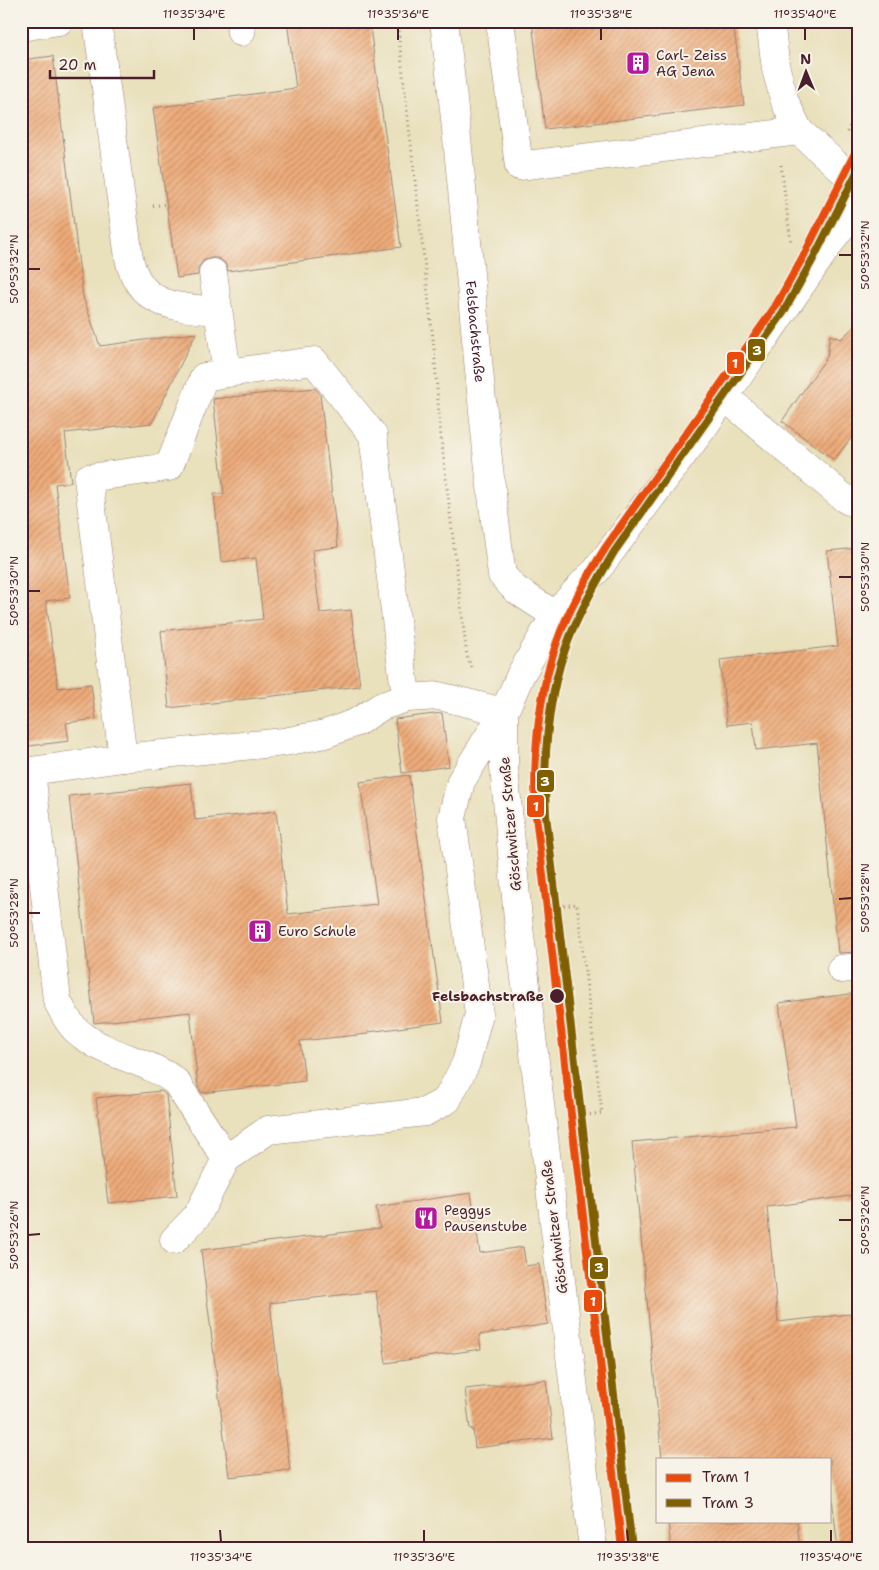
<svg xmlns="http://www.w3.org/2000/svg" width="879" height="1570" viewBox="0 0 879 1570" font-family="'Shantell Sans',sans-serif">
  <defs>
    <pattern id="building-hatch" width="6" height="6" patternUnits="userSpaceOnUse" patternTransform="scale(1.25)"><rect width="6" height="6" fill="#eeac7a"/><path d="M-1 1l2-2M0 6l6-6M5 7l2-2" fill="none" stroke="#c38b64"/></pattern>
  </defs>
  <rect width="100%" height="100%" fill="#f7f3e8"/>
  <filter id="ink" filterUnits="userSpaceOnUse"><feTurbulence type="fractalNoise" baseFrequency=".02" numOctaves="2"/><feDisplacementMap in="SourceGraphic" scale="10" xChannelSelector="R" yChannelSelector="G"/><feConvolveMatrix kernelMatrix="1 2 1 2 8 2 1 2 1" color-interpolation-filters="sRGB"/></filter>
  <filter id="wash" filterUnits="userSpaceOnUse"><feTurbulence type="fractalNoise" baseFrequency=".0096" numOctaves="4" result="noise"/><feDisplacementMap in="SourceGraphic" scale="20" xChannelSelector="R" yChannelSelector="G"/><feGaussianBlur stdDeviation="1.12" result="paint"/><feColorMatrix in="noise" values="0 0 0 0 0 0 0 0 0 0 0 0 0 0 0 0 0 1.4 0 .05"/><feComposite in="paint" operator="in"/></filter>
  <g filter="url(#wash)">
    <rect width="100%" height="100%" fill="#e9e0bc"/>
    <g id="blocks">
      <g fill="url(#building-hatch)">
        <polygon points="287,21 369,21 401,247 228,271 225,263 218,258 211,258 203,261 198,268 198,275 177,278 153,108 296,88"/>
        <polygon points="532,21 733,21 744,105 545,129"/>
        <polygon points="53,56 83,297 100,346 196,333 152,423 65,433 71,482 55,484 70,598 46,601 58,688 91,684 96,719 66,723 69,741 21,747 21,60"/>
        <polygon points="858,323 858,429 834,460 782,421 827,357 830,335 841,339"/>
        <polygon points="315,388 320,394 338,547 312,550 320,613 351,610 360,686 169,708 161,631 263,619 256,558 221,562 214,494 224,494 213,399"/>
        <polygon points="858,548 858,952 838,953 817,743 756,750 753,722 727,725 720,660 838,646 827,551"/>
        <polygon points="442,713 449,766 402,773 395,719"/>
        <polygon points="409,775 443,1022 368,1032 368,1034 300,1041 305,1081 202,1093 198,1087 190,1012 94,1023 69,796 191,783 195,820 276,811 288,914 377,904 360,782"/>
        <polygon points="858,993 858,1195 767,1207 778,1322 858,1313 858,1549 838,1549 830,1481 830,1459 662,1459 632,1142 796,1127 779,1003"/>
        <polygon points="161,1091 166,1095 177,1196 108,1203 96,1098"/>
        <polygon points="471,1193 480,1253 523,1247 526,1266 539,1264 548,1324 479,1335 481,1349 386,1363 376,1291 270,1303 290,1470 229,1477 201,1250 380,1228 376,1207"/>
        <polygon points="546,1380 553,1438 475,1448 473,1429 470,1429 465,1389"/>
        <polygon points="668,1521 797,1521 800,1549 671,1549"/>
      </g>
    </g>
  </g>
  <g filter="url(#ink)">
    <use href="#blocks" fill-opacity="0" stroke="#9a8074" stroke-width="1"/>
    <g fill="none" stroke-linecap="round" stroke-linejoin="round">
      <g stroke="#9a8074" stroke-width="29">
        <g id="minor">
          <path d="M97 21 129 258C139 307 176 307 218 311"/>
          <polyline points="240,21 241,32"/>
          <path id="s1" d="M444 21C467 206 477 391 502 575L515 589 555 615"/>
          <polyline points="500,21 519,166 799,131"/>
          <polyline points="770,21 776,69 785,102 799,131 858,184"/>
          <polyline points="21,27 59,21"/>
          <polyline points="213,273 227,373"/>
          <polyline points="725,397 844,498 849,501 858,498"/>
          <polyline points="123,758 88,478 169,467 204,377 227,373 314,361 373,435 403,675 407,698"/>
          <polyline points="841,969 858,967"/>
          <path d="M174 1240 197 1216 226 1159 176 1082C148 1060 110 1057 82 1035 70 1027 63 1012 57 1000L31 771 123 758 284 742 325 734 357 722 382 706 407 698 439 696 504 712 461 781 452 818 479 1014 466 1063 447 1100 425 1112 268 1130 226 1159"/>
          <polyline points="593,1549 518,919 504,767 504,712 521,674 555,615 586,580 596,571 705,425 838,231 858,209"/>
        </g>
      </g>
      <g stroke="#9a8074" stroke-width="3" stroke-dasharray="1 4" stroke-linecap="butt">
        <polyline points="397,21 434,348 440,428 467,657 473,670"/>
        <polyline points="847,132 858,109"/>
        <polyline points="781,165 791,243"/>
        <polyline points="153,206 167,204"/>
        <polyline points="549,908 577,904 599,1089 602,1113 572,1117"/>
      </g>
      <use href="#minor" stroke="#fff" stroke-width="28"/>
      <g stroke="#f7f3e8" stroke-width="11">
        <path id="tram-1" d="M622 1549 536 816C533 757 537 698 557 642 569 608 587 577 606 547L775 307 804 255 858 147"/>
      </g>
      <g stroke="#f7f3e8" stroke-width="11">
        <path id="tram-2" d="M632 1548 546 815C543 754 547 691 571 634 583 605 598 579 614 552L783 313 813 259 858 170"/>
      </g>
      <use href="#tram-1" stroke="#e94c0a" stroke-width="8"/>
      <use href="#tram-2" stroke="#7f5f00" stroke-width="8"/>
    </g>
  </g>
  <path fill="none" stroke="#4a1f2b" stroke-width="2" d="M194 28V40M398 28V40M601 28V40M805 28V40M839 255H852M28 269H40M839 577H852M28 591H40M839 899 852 898M28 913H40M839 1220H852M28 1235 40 1234M220 1530 221 1542M424 1530V1542M627 1530 628 1542M831 1530V1542"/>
  <defs>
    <g id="building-square" transform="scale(1.25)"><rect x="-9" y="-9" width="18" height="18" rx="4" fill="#b5179e" stroke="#f7f3e8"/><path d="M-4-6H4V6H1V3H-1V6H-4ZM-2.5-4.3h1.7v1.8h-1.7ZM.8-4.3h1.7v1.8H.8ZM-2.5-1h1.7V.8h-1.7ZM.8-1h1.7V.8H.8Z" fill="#fff"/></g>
    <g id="restaurant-square" transform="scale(1.25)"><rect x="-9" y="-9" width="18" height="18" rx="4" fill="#b5179e" stroke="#f7f3e8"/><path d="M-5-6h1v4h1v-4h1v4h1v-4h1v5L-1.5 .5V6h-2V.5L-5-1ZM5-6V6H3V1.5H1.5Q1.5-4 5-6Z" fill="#fff"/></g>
  </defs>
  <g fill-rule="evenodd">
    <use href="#building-square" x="638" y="63"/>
    <use href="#building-square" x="260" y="931"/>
    <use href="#restaurant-square" x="426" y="1218"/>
  </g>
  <circle fill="#4a1f2b" stroke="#f7f3e8" stroke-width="2" cx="557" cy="996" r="8"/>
  <g text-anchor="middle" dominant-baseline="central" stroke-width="4" stroke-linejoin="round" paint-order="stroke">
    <g font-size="14" fill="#4a1f2b" stroke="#f7f3e8" text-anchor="start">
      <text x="656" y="55">Carl- Zeiss<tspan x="656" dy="16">AG Jena</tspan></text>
      <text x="278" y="931">Euro Schule</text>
      <text x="444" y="1210">Peggys<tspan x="444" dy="16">Pausenstube</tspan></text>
    </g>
    <g font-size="14" fill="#4a1f2b" stroke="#f7f3e8">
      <text stroke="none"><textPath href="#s1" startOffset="312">Felsbachstraße</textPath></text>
      <text transform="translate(510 824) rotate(-95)">Göschwitzer Straße</text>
      <text transform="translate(554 1227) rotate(-97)">Göschwitzer Straße</text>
    </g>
    <g font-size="14" font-weight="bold" fill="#4a1f2b" stroke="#f7f3e8" text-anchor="end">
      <text x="544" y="996">Felsbachstraße</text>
    </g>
  </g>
  <g stroke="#f7f3e8" stroke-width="2">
    <rect x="747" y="338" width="19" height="24" rx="5" fill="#7f5f00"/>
    <rect x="726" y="351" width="19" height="24" rx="5" fill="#e94c0a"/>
    <rect x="536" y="769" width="19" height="24" rx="5" fill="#7f5f00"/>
    <rect x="526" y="794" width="19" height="24" rx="5" fill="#e94c0a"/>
    <rect x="589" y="1256" width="20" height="24" rx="5" fill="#7f5f00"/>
    <rect x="583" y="1289" width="20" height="24" rx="5" fill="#e94c0a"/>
  </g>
  <g font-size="14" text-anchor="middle" font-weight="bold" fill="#fff">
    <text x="757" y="355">3</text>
    <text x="735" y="368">1</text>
    <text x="545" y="786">3</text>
    <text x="536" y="811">1</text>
    <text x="599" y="1272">3</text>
    <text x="593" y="1306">1</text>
  </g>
  <rect width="879" height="1570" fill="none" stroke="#f7f3e8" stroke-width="55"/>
  <rect x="656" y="1458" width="175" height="65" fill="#f7f3e8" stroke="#b29e9c"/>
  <rect x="666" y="1474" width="25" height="8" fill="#e94c0a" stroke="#b29e9c"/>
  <text x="702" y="1482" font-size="15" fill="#4a1f2b">Tram 1</text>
  <rect x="666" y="1499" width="25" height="8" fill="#7f5f00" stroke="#b29e9c"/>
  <text x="702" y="1508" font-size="15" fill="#4a1f2b">Tram 3</text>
  <g transform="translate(806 72) rotate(359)" stroke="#f7f3e8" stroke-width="4" paint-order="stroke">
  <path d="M0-4L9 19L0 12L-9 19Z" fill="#4a1f2b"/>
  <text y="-8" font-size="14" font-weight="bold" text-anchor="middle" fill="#4a1f2b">N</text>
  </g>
  <path d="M50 70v8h104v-8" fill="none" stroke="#4a1f2b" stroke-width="2.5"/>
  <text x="58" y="70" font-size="15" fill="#4a1f2b" stroke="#f7f3e8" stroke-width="4" paint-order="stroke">20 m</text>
  <rect x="28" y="28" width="824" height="1514" fill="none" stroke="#4a1f2b" stroke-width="2"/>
  <g font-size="12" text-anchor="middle" fill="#4a1f2b">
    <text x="194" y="18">11°35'34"E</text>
    <text x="398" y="18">11°35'36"E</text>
    <text x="601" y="18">11°35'38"E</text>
    <text x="805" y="18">11°35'40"E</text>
    <text transform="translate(865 255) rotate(-90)" y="4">50°53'32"N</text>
    <text transform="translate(14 269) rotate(-90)" y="4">50°53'32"N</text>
    <text transform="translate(865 577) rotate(-90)" y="4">50°53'30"N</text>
    <text transform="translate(14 591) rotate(-90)" y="4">50°53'30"N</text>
    <text transform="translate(865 898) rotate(-90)" y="4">50°53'28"N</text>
    <text transform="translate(14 913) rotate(-90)" y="4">50°53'28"N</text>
    <text transform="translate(865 1220) rotate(-90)" y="4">50°53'26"N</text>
    <text transform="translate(14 1235) rotate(-90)" y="4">50°53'26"N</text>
    <text x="221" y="1561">11°35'34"E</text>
    <text x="424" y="1561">11°35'36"E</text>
    <text x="628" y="1561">11°35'38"E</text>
    <text x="831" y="1561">11°35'40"E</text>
  </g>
</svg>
